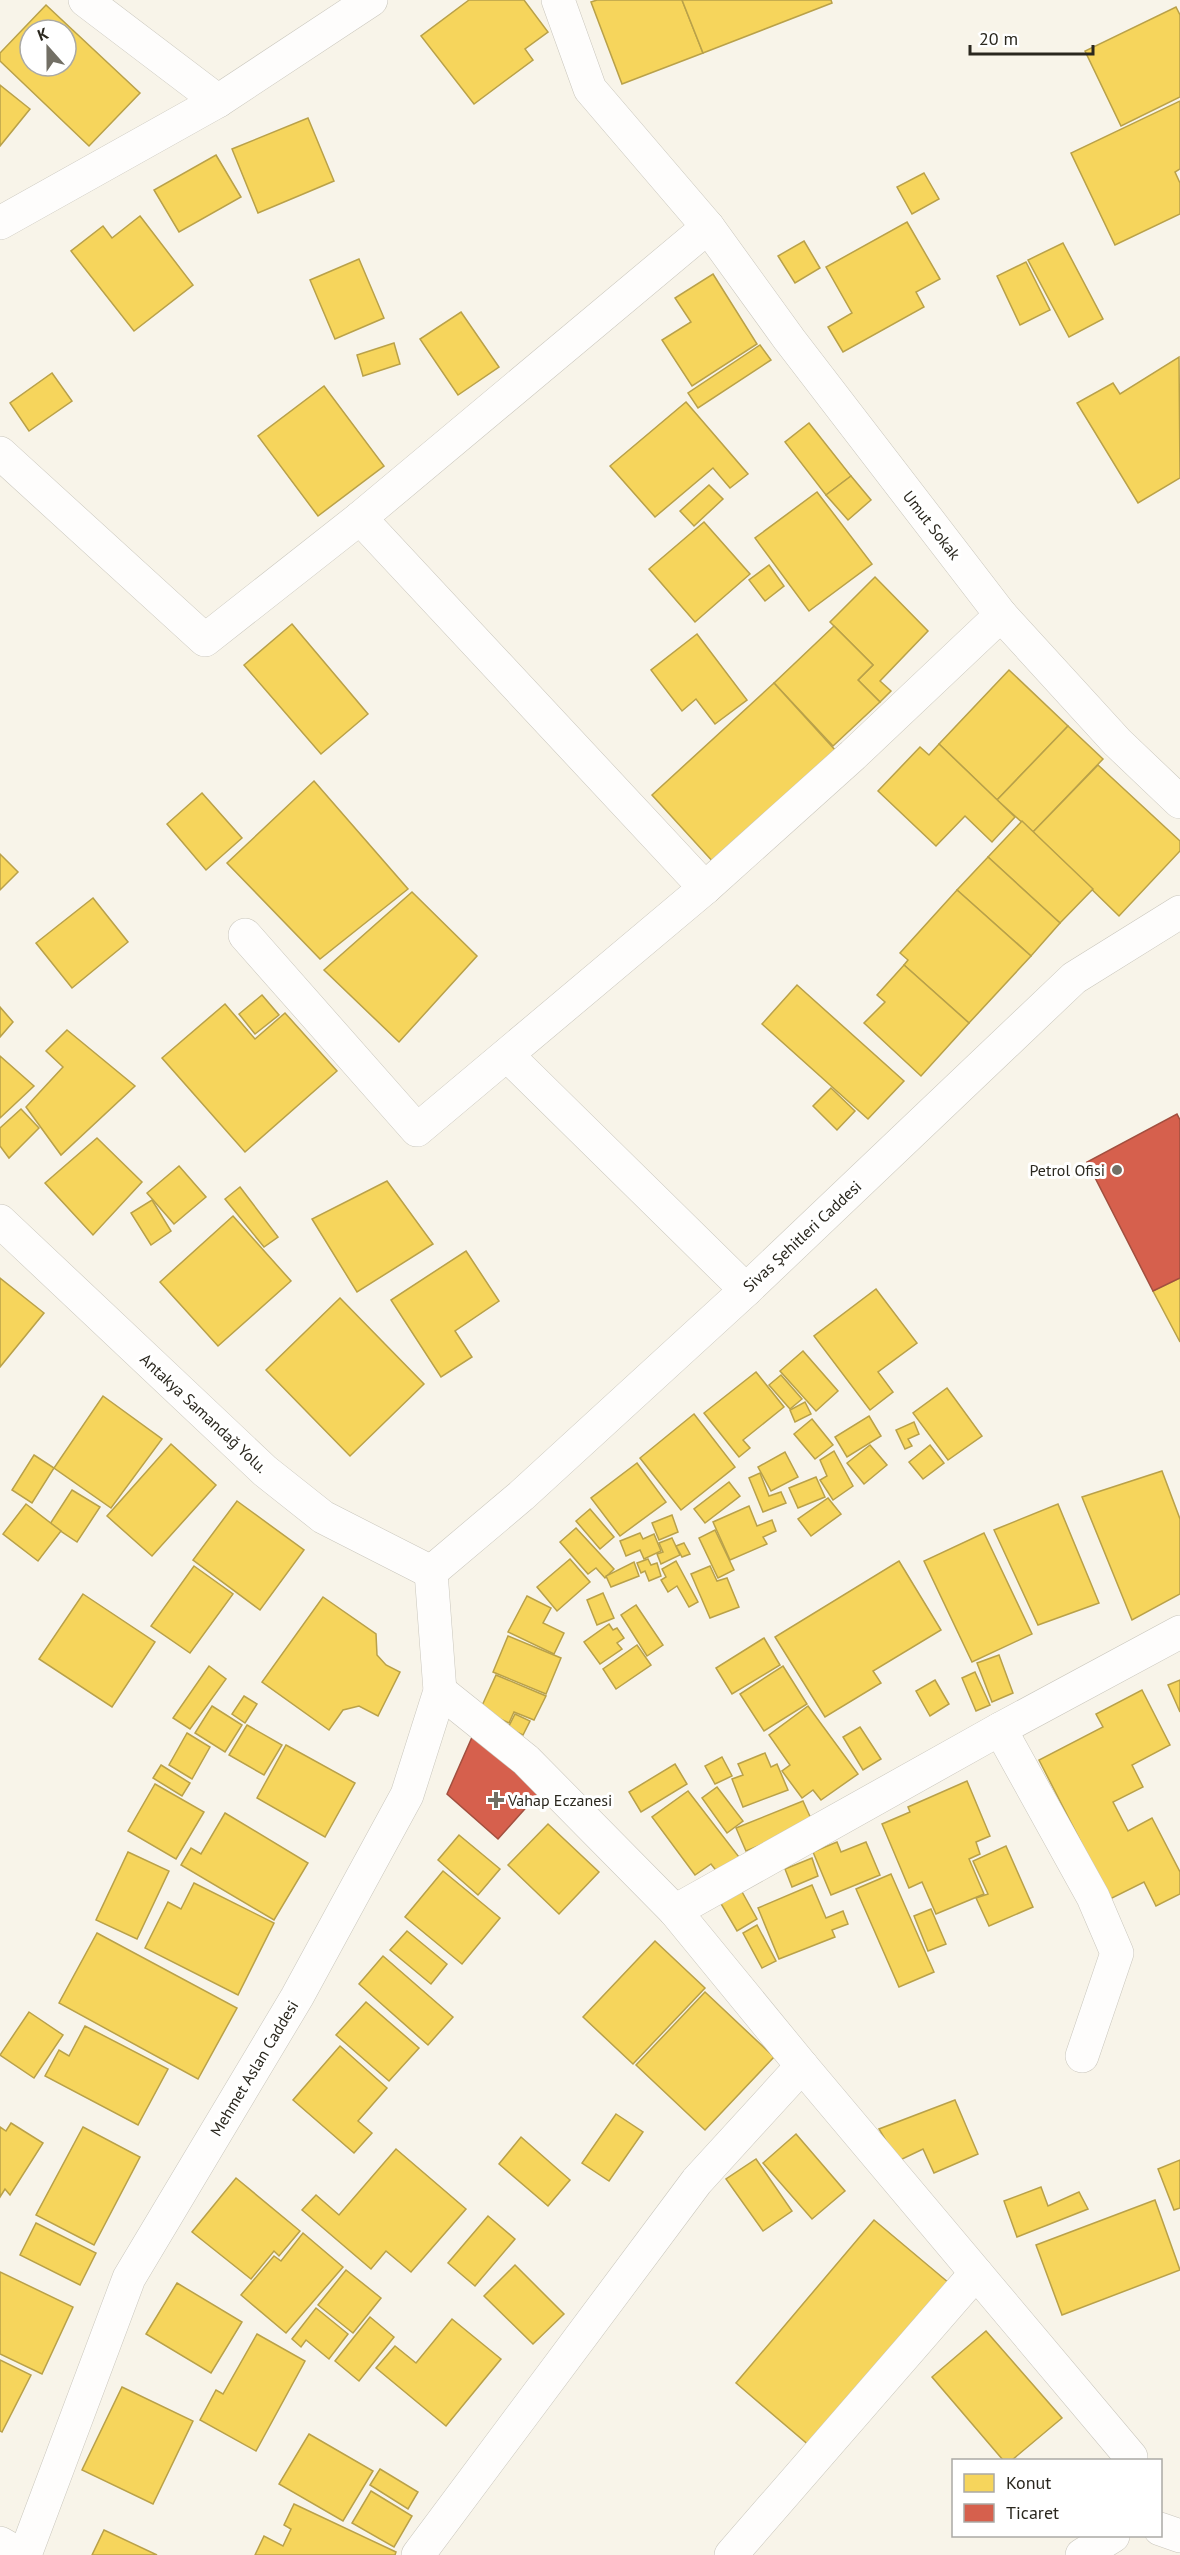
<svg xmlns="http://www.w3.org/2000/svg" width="1180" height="2555" viewBox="0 0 1180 2555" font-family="'PT Sans',sans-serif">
  <rect width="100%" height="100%" fill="#f8f4e9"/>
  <g fill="#f6d55c" stroke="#b9a149" stroke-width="1.5" fill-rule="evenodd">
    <polygon points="469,0 524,0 548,32 525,49 533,60 474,104 421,36"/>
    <polygon points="597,0 682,0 703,53 622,84 591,2"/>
    <polygon points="682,0 831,0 832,3 703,53"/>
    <path d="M46 5 140 93 89 146 0 61V53ZM30 30H66V66H30Z"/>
    <polygon points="1176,7 1180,15 1180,97 1121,126 1085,51"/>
    <polygon points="0,85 30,109 0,146"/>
    <polygon points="1180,101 1180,169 1175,172 1180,183 1180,214 1115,245 1071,153"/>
    <polygon points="308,118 334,181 258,213 232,149"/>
    <polygon points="216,155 241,197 179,232 154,190"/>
    <polygon points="924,173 939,199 912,214 897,187"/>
    <polygon points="140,216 193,285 134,331 71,251 103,226 112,238"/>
    <polygon points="907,222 940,279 916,292 924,307 843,352 828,327 852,313 826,267"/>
    <polygon points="804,241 820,268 795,283 778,256"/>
    <polygon points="1063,243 1103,319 1069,337 1028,260"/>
    <polygon points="359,259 384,318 335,339 310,280"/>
    <polygon points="1026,262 1050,310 1020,325 997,276"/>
    <polygon points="713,274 757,344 692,386 662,340 691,322 675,298"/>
    <polygon points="461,312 499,367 458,395 420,339"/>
    <polygon points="394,343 400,364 363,376 357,355"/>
    <polygon points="760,345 771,360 698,408 688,393"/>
    <polygon points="1179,357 1180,478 1138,503 1077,403 1113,383 1120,394"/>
    <polygon points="52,373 72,401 29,431 10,403"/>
    <polygon points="324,386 384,466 318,516 258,436"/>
    <polygon points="686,402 748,474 730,488 713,468 655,517 610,466"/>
    <polygon points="809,423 851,476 826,495 785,442"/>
    <polygon points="851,476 871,500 848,520 826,495"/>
    <polygon points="709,485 723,499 694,526 680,511"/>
    <polygon points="817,492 872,564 809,611 755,538"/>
    <polygon points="704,522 750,574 695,622 649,569"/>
    <polygon points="769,565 784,586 765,601 749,580"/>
    <polygon points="875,577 928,631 880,681 891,691 880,702 858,680 873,665 830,622"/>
    <polygon points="292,624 368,714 321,754 244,665"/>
    <polygon points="834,626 873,665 858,680 880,702 833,746 774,683"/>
    <polygon points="697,634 747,700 715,724 696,699 682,711 651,670"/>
    <polygon points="1009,670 1068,726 997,800 939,744"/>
    <polygon points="774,683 836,751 715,864 652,795"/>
    <polygon points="1068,726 1103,759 1033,832 997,800"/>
    <polygon points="939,744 1015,817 992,842 965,816 936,846 878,791 920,747 929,755"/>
    <polygon points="1098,765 1180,841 1180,851 1119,916 1033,832"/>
    <polygon points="314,781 408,889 320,959 227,863"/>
    <polygon points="202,793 242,838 206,870 167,824"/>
    <polygon points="1022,821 1093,889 1060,923 988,857"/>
    <polygon points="0,854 18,872 0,890"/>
    <polygon points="988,857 1060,923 1031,956 957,890"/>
    <polygon points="957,890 1031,956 969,1023 904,965 908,960 900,953"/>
    <polygon points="412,892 477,956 399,1042 324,970"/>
    <polygon points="93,898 128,942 72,988 36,943"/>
    <polygon points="904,965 969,1023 921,1076 864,1023 885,1002 877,995"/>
    <polygon points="797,985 904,1081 868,1119 762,1024"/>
    <polygon points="262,995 279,1015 255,1034 239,1014"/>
    <polygon points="225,1004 255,1039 285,1013 337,1071 245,1152 162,1058"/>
    <polygon points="0,1007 13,1022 0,1037"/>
    <polygon points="67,1030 135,1086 61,1155 26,1107 63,1067 46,1051"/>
    <polygon points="0,1056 34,1086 0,1118"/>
    <polygon points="831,1088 855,1111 837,1130 813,1106"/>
    <polygon points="21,1109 39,1128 9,1158 0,1146 0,1128"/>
    <polygon points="97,1138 142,1182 93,1235 45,1183"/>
    <polygon points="179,1166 206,1197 174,1224 147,1193"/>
    <polygon points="387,1181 433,1244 357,1292 312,1219"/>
    <polygon points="240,1187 278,1237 264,1247 225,1199"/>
    <polygon points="152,1200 171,1231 151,1245 131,1213"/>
    <polygon points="233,1216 291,1281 218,1346 160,1282"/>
    <polygon points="466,1251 499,1301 455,1331 472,1357 441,1377 391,1300"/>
    <polygon points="0,1278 44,1313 0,1367"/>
    <polygon points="1180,1278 1180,1342 1153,1291"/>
    <polygon points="876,1289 917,1343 878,1372 893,1392 870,1410 814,1336"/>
    <polygon points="340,1298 424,1384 350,1456 266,1370"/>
    <polygon points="803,1351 838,1391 816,1411 780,1371"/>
    <polygon points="756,1372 784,1407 743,1440 750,1448 739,1457 704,1413"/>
    <polygon points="781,1375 802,1399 790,1409 769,1385"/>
    <polygon points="947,1388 982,1436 948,1460 913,1413"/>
    <polygon points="103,1396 162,1439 111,1508 54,1468"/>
    <polygon points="805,1402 811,1414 795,1422 790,1410"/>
    <polygon points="694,1414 735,1467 681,1510 640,1458"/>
    <polygon points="869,1416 881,1436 847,1457 835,1437"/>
    <polygon points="812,1419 833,1445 815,1459 794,1434"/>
    <polygon points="914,1422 919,1434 908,1439 912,1446 905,1449 896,1430"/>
    <polygon points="171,1444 216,1485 152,1556 107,1516"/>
    <polygon points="870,1445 887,1465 864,1484 847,1463"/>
    <polygon points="930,1445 944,1463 923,1479 909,1462"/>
    <polygon points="834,1451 853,1486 833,1500 820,1480 827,1476 820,1460"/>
    <polygon points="785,1452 798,1477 771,1491 758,1467"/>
    <polygon points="34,1455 54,1468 32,1503 12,1490"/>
    <polygon points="637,1463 666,1502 620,1536 591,1498"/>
    <polygon points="1162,1471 1180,1519 1180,1594 1132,1620 1082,1497"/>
    <polygon points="760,1473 769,1496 781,1492 786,1503 763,1512 749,1478"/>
    <polygon points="816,1477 825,1497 798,1508 789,1488"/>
    <polygon points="729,1482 740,1496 705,1523 694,1509"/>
    <polygon points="72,1490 100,1507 77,1542 50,1524"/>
    <polygon points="828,1498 841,1514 811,1536 798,1519"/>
    <polygon points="237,1501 304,1550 260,1610 193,1560"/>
    <polygon points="26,1504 61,1531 38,1561 3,1534"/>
    <polygon points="1058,1504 1099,1603 1038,1625 994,1530"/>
    <polygon points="749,1506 757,1526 772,1520 776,1531 763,1537 767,1544 730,1560 713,1522"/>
    <polygon points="590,1509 614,1537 600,1549 576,1521"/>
    <polygon points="672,1515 678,1532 659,1540 652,1523"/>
    <polygon points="576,1528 614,1569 605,1578 596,1568 588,1574 560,1542"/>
    <polygon points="715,1530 734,1570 718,1578 699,1538"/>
    <polygon points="640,1533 643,1539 654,1534 661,1551 644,1559 640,1550 626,1556 620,1541"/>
    <polygon points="984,1533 1032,1634 972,1662 924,1561"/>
    <polygon points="672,1538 680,1555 661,1564 657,1554 663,1552 659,1543"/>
    <polygon points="684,1543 690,1554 682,1557 676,1546"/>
    <polygon points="570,1559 590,1582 557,1611 537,1587"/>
    <polygon points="648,1559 651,1565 657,1563 661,1576 649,1581 645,1571 641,1573 637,1563"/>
    <polygon points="676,1561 698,1602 689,1607 677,1586 668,1592 661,1580 666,1577 662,1569"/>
    <polygon points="899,1561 941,1630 873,1671 881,1683 825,1717 775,1637"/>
    <polygon points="634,1562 639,1576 611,1587 606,1576"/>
    <polygon points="194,1566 233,1594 190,1653 151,1626"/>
    <polygon points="710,1566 717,1581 727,1578 739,1607 710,1618 691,1574"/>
    <polygon points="603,1593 614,1618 597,1625 587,1600"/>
    <polygon points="83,1594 155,1642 112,1707 39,1659"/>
    <polygon points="527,1596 551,1608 543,1623 564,1633 554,1654 508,1632"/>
    <polygon points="323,1597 376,1634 377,1655 386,1665 400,1672 378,1716 359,1706 343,1710 329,1730 262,1682"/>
    <polygon points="636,1605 663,1645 647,1656 621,1615"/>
    <polygon points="609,1624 613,1630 617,1628 624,1638 617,1643 622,1649 600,1664 584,1642"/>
    <polygon points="508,1636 561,1658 546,1694 493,1672"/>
    <polygon points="764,1638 780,1665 732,1694 716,1668"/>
    <polygon points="637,1645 651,1665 616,1689 603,1669"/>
    <polygon points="999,1655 1013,1693 992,1702 977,1663"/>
    <polygon points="209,1666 226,1679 190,1729 173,1718"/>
    <polygon points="783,1666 807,1704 764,1731 740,1694"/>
    <polygon points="975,1672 990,1705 976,1711 962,1678"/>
    <polygon points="496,1675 546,1696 534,1720 514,1712 509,1723 480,1710"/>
    <polygon points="935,1680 949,1704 930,1716 916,1691"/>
    <polygon points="1180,1680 1180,1712 1168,1685"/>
    <polygon points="1142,1690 1170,1745 1132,1765 1143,1787 1113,1802 1128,1831 1152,1818 1180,1872 1180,1894 1156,1906 1144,1882 1110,1899 1039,1760 1103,1727 1096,1714"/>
    <polygon points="244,1696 257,1704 245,1723 232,1714"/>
    <polygon points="212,1706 242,1725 225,1752 195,1733"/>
    <polygon points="808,1706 858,1774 821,1800 813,1790 802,1798 782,1771 790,1765 769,1735"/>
    <polygon points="515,1714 530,1721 523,1735 508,1728"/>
    <polygon points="247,1725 282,1745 264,1775 229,1755"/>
    <polygon points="860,1727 881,1759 863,1770 843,1737"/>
    <polygon points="187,1733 210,1747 192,1779 169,1765"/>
    <polygon points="286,1745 355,1783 325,1837 257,1798"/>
    <polygon points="765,1753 771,1767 777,1764 788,1790 743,1807 732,1779 743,1775 738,1764"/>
    <polygon points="722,1757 732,1776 715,1784 705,1766"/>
    <polygon points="675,1764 687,1784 641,1812 629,1792"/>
    <polygon points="161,1765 190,1783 182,1796 153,1778"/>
    <polygon points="967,1781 990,1836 976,1842 980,1854 969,1859 984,1894 936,1914 922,1882 909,1888 882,1824 910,1812 908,1807"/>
    <polygon points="155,1784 204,1812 176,1859 128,1831"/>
    <polygon points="717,1787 743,1821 727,1833 702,1798"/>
    <polygon points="688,1791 739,1857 718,1873 711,1864 695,1875 652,1817"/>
    <polygon points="803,1801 813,1823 746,1851 736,1828"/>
    <polygon points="225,1813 308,1863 274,1920 181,1865 191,1848 201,1854"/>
    <polygon points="548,1824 599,1872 559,1914 508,1865"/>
    <polygon points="459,1835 500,1869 478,1895 438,1860"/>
    <polygon points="837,1842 841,1852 866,1842 880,1875 831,1895 813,1852"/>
    <polygon points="1006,1846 1033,1907 989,1926 976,1898 988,1894 973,1861"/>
    <polygon points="128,1852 169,1871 137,1939 96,1920"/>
    <polygon points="812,1858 818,1876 792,1887 785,1869"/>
    <polygon points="443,1871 500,1918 462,1964 405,1917"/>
    <polygon points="891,1874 934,1972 899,1987 856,1889"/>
    <polygon points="194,1883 274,1923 238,1995 145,1948 168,1902 181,1909"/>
    <polygon points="812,1885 826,1918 843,1911 848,1924 832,1930 835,1937 779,1959 758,1908"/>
    <polygon points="741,1890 757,1919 737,1931 720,1902"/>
    <polygon points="931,1909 946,1944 928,1951 914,1916"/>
    <polygon points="757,1925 776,1961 762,1968 743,1933"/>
    <polygon points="407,1931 447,1964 431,1984 390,1950"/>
    <polygon points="97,1933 237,2008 198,2079 59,2003"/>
    <polygon points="655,1941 705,1988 633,2064 583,2017"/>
    <polygon points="383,1956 453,2017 428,2045 359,1984"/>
    <polygon points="705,1992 774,2057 705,2130 636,2065"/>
    <polygon points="366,2002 419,2048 389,2081 336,2035"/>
    <polygon points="29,2012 63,2035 34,2078 0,2055"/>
    <polygon points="85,2026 168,2069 138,2125 45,2076 59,2050 69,2056"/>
    <polygon points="340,2046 387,2088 358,2121 372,2133 354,2153 293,2100"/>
    <polygon points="955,2100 978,2154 934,2173 923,2149 898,2161 879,2129"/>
    <polygon points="616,2114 643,2132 609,2181 582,2163"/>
    <polygon points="11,2123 43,2143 10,2195 5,2189 0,2197 0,2127 6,2131"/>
    <polygon points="83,2127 140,2157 94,2245 36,2215"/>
    <polygon points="796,2134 845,2191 812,2219 763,2163"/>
    <polygon points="521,2137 570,2180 548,2206 499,2164"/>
    <polygon points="396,2149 466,2209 411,2272 386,2251 371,2269 302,2210 316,2195 339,2215"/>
    <polygon points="756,2159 792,2211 763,2231 726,2179"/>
    <polygon points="1180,2160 1180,2208 1174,2210 1158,2169"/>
    <polygon points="236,2178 300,2231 279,2256 274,2251 251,2279 192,2232"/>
    <polygon points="1041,2187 1048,2206 1079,2192 1088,2209 1017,2237 1004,2201"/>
    <polygon points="1155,2200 1180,2270 1062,2315 1036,2245"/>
    <polygon points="488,2216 515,2239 475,2286 448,2263"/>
    <polygon points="874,2220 949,2283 811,2447 736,2383"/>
    <polygon points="36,2223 96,2253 80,2285 20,2255"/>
    <polygon points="303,2233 343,2267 286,2333 241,2295 274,2256 281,2261"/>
    <polygon points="515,2265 564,2314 533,2344 484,2296"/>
    <polygon points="346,2270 381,2298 353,2333 318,2305"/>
    <polygon points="0,2272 73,2307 42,2374 0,2354"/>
    <polygon points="177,2283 242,2322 211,2373 146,2334"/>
    <polygon points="316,2308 348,2334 329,2359 306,2340 301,2347 292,2339"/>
    <polygon points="370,2317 394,2337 359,2381 335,2361"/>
    <polygon points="452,2319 501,2359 446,2426 376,2368 395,2346 416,2363"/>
    <polygon points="986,2331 1062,2418 1012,2460 1003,2460 932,2377"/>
    <polygon points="257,2334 305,2361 256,2451 200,2420 216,2390 223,2394"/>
    <polygon points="0,2360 31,2375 2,2432 0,2431"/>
    <polygon points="122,2387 193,2421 153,2504 82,2470"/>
    <polygon points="309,2434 373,2471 343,2521 279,2484"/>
    <polygon points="380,2469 418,2492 408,2509 370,2485"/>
    <polygon points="371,2491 412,2516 394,2547 352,2523"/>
    <polygon points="294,2504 396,2552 395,2555 255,2555 264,2536 283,2546 291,2529 284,2525"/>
    <polygon points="104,2530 157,2555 92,2555"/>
  </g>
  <g fill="#d6604d" stroke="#a24f3f" stroke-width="1.5">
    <polygon points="1177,1114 1180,1120 1180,1278 1153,1291 1087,1162"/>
    <polygon points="473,1735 539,1793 498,1839 447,1794"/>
  </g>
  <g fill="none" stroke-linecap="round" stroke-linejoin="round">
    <g stroke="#c9c6bc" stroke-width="34">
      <g id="minor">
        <polyline points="85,0 218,101"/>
        <polyline points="558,0 590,89 708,227 789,339 1001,615 1117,742 1180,802"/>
        <polyline points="0,453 205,640 360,518 708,227"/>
        <polyline points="360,518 705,888"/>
        <polyline points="245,935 417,1130 705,888 853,755 1001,615"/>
        <polyline points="507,1055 746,1290"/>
        <polyline points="440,1691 526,1760 675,1911 802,2066 1131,2457 1131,2460"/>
        <polyline points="1000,1729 1093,1897 1117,1953 1082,2056"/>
        <polyline points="675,1911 1000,1729 1180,1632"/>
        <polyline points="1160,2529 1180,2536"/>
        <polyline points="0,2543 21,2555"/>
        <polyline points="418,2555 697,2181 802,2066"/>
        <polyline points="731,2555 976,2273"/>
        <polyline points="1082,2555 1113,2536"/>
      </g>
    </g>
    <g stroke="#c9c6bc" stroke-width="34">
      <g id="tertiary">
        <polyline points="0,223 218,101 371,0"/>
        <polyline points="0,1221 265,1471 323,1517 431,1572"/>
        <polyline points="431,1572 521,1496 746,1290 1074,978 1180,912"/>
        <polyline points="25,2555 129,2278 297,1997 407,1795 440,1691 431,1572"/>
      </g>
    </g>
    <use href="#minor" stroke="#fefdfc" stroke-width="33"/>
    <use href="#tertiary" stroke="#fefdfc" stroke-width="33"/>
  </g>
  <g fill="#726f65" stroke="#fff" stroke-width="2">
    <circle cx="1117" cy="1170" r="6"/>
    <path d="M493 1791h6v6h6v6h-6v6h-6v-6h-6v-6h6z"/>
  </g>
  <g text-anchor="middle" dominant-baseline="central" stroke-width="6" stroke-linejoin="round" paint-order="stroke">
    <g font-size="16" fill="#2a271e" stroke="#fff">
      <text transform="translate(932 525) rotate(52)">Umut Sokak</text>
      <text transform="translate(802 1236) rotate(-43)">Sivas Şehitleri Caddesi</text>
      <text transform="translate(204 1413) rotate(43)">Antakya Samandağ Yolu.</text>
      <text transform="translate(254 2068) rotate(-59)">Mehmet Aslan Caddesi</text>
    </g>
    <g font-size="16" fill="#2a271e" stroke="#fff" text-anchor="end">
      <text x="1105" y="1170">Petrol Ofisi</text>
      <text x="508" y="1800" text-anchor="start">Vahap Eczanesi</text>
    </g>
  </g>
  <rect x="952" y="2459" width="210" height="78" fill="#ffffff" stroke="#aaa9a5" stroke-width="1.5"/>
  <rect x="964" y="2474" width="30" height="18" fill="#f6d55c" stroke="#aaa9a5" stroke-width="1.5"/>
  <text x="1006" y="2489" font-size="18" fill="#2a271e">Konut</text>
  <rect x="964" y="2504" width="30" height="18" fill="#d6604d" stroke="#aaa9a5" stroke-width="1.5"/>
  <text x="1006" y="2519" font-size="18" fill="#2a271e">Ticaret</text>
  <g transform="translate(48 48) rotate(339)"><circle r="28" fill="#ffffff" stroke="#aaa9a5" stroke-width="1.5"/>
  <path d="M0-4.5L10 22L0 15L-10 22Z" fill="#726f65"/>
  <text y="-9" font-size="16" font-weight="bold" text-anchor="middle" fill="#2a271e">K</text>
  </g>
  <path d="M970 45v9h123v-9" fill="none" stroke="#2a271e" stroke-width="3"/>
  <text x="979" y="45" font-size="18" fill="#2a271e" stroke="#ffffff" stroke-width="4.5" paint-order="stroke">20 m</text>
</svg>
